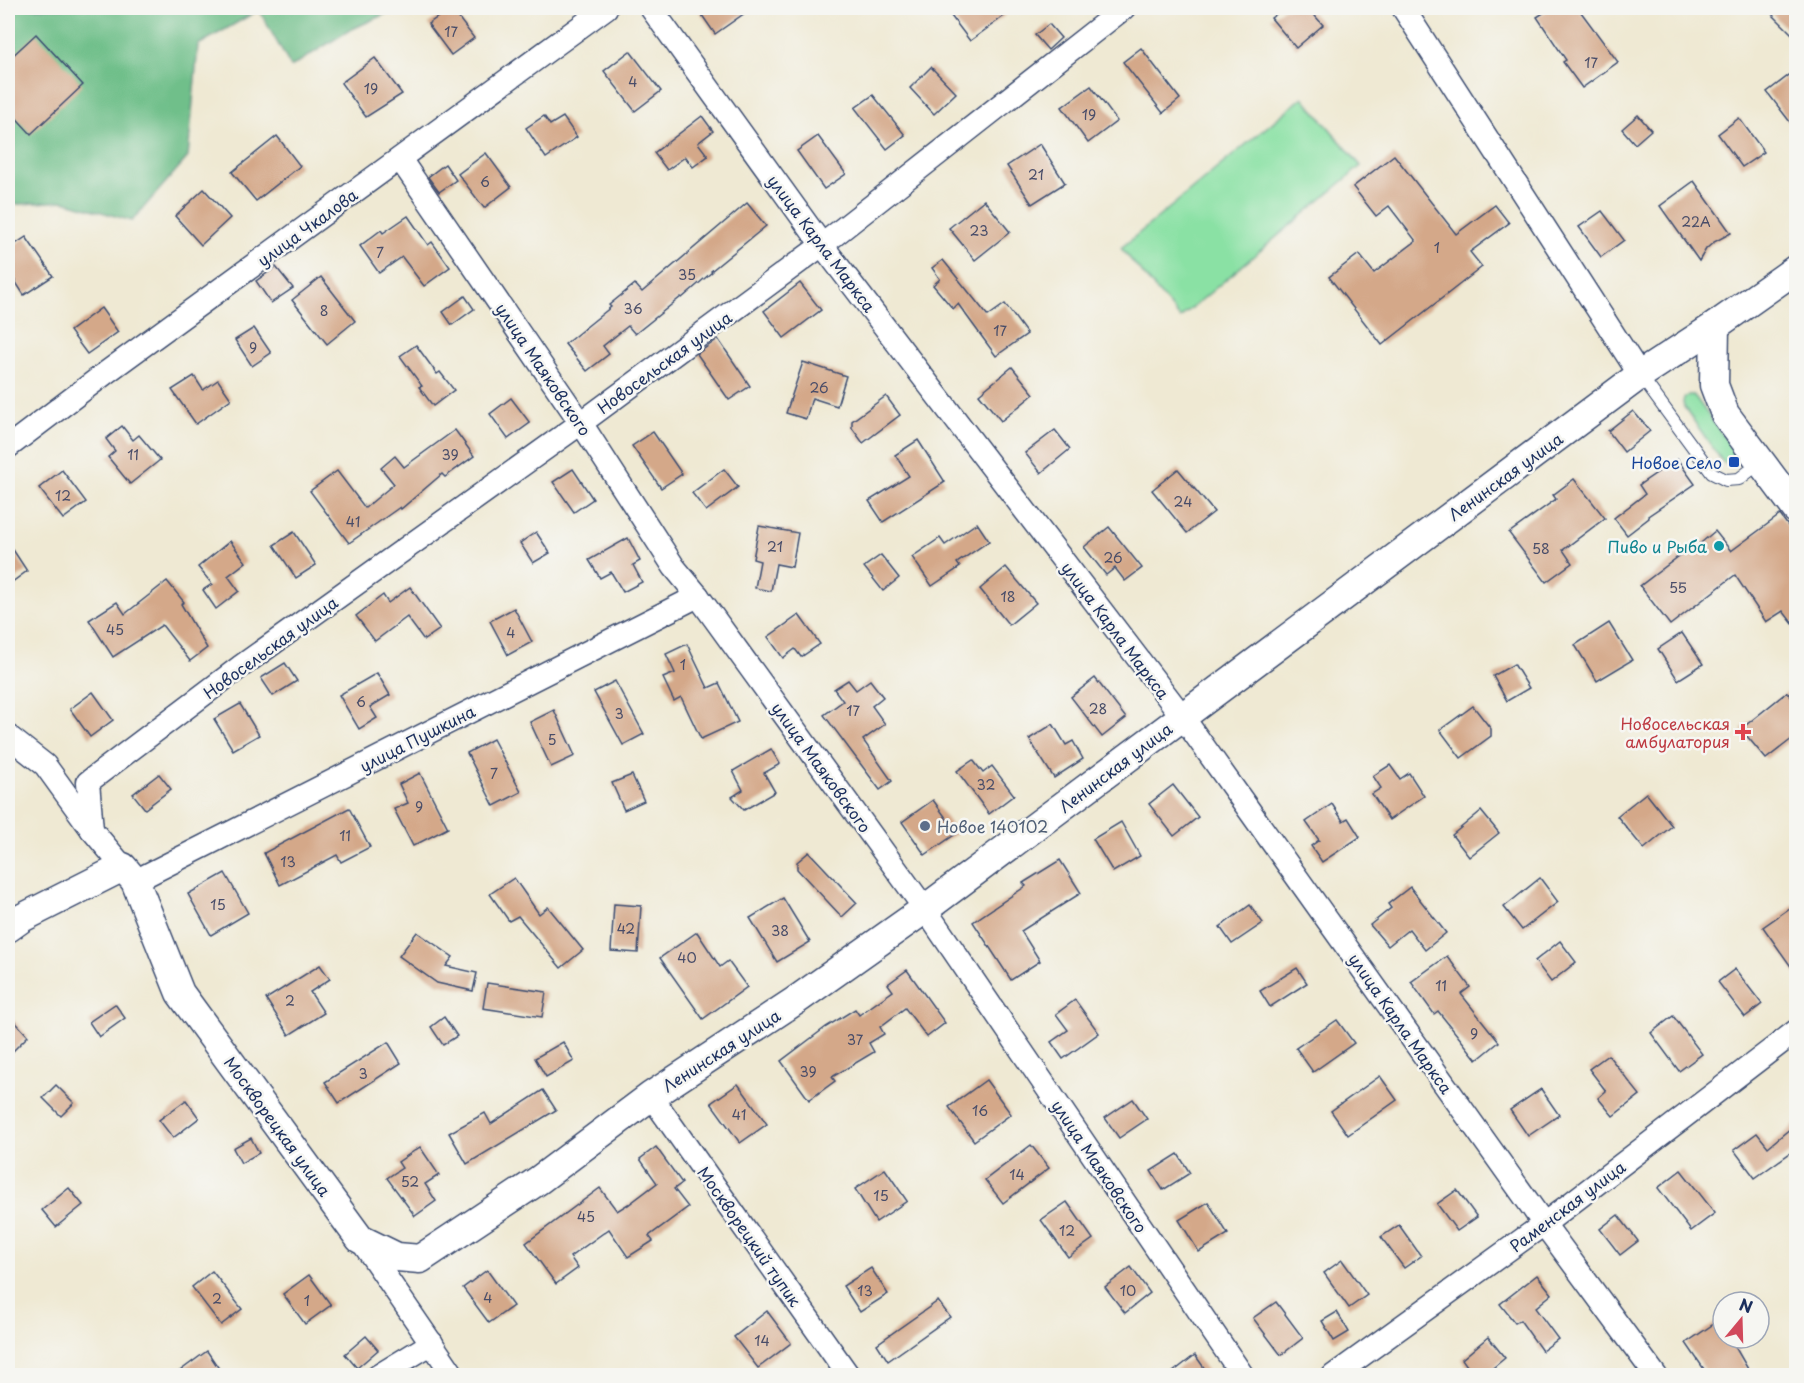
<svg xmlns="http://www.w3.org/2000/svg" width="1804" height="1383" viewBox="0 0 1804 1383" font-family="'Playpen Sans',sans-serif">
  <rect width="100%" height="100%" fill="#f6f6f2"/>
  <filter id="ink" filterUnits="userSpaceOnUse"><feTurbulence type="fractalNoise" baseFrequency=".0167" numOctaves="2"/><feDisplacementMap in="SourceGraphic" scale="12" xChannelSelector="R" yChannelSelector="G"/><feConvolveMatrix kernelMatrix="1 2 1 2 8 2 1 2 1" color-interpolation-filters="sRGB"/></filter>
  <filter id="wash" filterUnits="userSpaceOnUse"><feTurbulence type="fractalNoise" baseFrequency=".008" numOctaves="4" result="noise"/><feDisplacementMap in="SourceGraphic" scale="24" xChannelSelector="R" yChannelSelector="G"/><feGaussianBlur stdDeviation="1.35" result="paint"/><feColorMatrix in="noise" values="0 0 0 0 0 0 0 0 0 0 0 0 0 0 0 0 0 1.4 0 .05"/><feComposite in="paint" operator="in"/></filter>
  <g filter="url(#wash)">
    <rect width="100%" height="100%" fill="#efe9d3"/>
    <g fill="#8ae1a4" stroke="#528881" stroke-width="1.5">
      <polygon points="1303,97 1361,166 1180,318 1121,248"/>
      <path d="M1688 395H1693L1696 398 1735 452C1737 459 1733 463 1726 464L1722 461 1684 407C1682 401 1683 399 1688 395Z"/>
    </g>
    <polygon fill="#6fbf8a" stroke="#457774" stroke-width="1.5" points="8,8 398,8 348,31 291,67 259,10 198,45 188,157 132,221 64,201 8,205"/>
    <g id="blocks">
      <g fill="#d4a889">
        <polygon points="451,8 474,38 451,55 428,24"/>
        <polygon points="697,8 752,8 715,34"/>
        <polygon points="945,8 1015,8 970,41"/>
        <polygon points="1284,8 1308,8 1323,25 1296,48 1271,18"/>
        <polygon points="1551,8 1578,8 1618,62 1582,88 1563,62 1566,60 1537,17"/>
        <polygon points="1766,8 1797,8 1797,39"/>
        <polygon points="1049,24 1061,38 1048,50 1035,35"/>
        <polygon points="36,34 83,85 31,134 8,109 8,60"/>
        <polygon points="1141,48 1180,99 1163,113 1123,62"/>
        <polygon points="630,51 661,91 635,111 604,71"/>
        <polygon points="375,58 402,94 366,117 341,83"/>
        <polygon points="931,67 956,93 934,114 910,88"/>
        <polygon points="1797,69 1797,131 1767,92"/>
        <polygon points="1091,86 1117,121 1088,143 1062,107"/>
        <polygon points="873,95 905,135 887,149 855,108"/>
        <polygon points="1638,115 1651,130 1635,144 1622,129"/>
        <polygon points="544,116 550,125 563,117 577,137 546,158 526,128"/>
        <polygon points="702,116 713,131 698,143 708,156 693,167 685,157 667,170 654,153"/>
        <polygon points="1739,118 1764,152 1742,167 1718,134"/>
        <polygon points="277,136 300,166 256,201 232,172"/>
        <polygon points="818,136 846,174 824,189 797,151"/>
        <polygon points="1040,144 1065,183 1032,204 1007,166"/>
        <polygon points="486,153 511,187 484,208 458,174"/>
        <polygon points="1394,155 1456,234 1495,205 1509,223 1470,252 1482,267 1382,345 1329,277 1359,254 1374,273 1416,241 1389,206 1376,216 1353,187"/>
        <polygon points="445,164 456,180 439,192 428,177"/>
        <polygon points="1694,181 1731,233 1714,242 1706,249 1699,261 1660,206"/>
        <polygon points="204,189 230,218 201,245 175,216"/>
        <polygon points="984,200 1010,232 975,260 949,228"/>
        <polygon points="747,203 766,226 711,271 712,272 682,298 681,297 635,334 628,326 603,346 609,354 587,371 565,344 611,307 609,305 635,284 642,292"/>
        <polygon points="1602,211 1624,240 1601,257 1579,227"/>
        <polygon points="408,216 428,245 432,242 450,267 424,286 402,257 379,273 360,246 381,230 383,233"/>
        <polygon points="26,237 53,276 24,295 8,270 8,249"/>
        <polygon points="943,260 988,316 1005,304 1027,334 996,356 958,304 953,309 933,285 940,279 932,268"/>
        <polygon points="276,267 293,288 271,303 256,281"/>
        <polygon points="321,277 355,321 327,344 292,300"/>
        <polygon points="800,283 821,310 784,338 764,311"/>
        <polygon points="465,296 474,309 452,325 443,312"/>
        <polygon points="101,308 118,332 87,354 70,331"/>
        <polygon points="254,328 271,353 252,366 235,340"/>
        <polygon points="718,339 750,386 729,400 697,354"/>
        <polygon points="416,345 437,374 440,372 454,390 433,406 419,387 422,386 400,356"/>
        <polygon points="803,362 846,376 837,406 812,398 806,419 786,413"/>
        <polygon points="1012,367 1034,394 1001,421 979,394"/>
        <polygon points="194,376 203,390 218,380 231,399 196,424 172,390"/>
        <polygon points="886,396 900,415 863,443 852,428 852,421"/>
        <polygon points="511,398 530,423 508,439 490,414"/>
        <polygon points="1633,411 1650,431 1624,452 1608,431"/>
        <polygon points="122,426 133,440 139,435 160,460 130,484 108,457 115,451 106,439"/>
        <polygon points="455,430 474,456 445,477 442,474 401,509 400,507 349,543 310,491 337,471 365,508 394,484 381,468 395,456 404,467"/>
        <polygon points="1055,430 1070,449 1041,473 1025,453"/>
        <polygon points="653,432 682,474 661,488 632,446"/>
        <polygon points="918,440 945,482 883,522 869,501 909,476 895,455"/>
        <polygon points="1677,459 1695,484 1648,516 1649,518 1627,535 1614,518 1645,494 1639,485"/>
        <polygon points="573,469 593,499 574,512 553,482"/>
        <polygon points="724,469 738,487 706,511 692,493"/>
        <polygon points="1178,469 1214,512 1187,533 1152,490"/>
        <polygon points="62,470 86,502 63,519 39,488"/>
        <polygon points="1574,479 1605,518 1563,550 1572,563 1546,582 1509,533 1556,499 1553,495"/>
        <polygon points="1780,515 1797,538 1797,629 1783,611 1766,622 1735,575 1670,625 1640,586 1687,550 1689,553 1715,531 1731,551"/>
        <polygon points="977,523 989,541 957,563 960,567 932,586 912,557 940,538 945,545"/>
        <polygon points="759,526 798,533 792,567 776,564 771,591 755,588 760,561 753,559"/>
        <polygon points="1109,527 1142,568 1125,581 1115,568 1106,575 1084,547"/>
        <polygon points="294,532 316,565 296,578 274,545"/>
        <polygon points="536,532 550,553 533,563 520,543"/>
        <polygon points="628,538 640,561 633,565 642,582 623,592 611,572 600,578 589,560"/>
        <polygon points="230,541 246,562 228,576 239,591 216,609 203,590 212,584 198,567"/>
        <polygon points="8,542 27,571 8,585"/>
        <polygon points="881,555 899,578 883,591 864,567"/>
        <polygon points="1006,567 1036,603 1009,625 980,589"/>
        <polygon points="167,581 184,602 181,604 207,648 190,661 162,625 113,657 89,620 117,602 125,614"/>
        <polygon points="410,587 440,629 424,640 407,617 375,641 356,616 383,595 388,603"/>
        <polygon points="514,608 532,642 508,655 490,621"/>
        <polygon points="799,615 820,644 801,657 795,649 783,658 768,637"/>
        <polygon points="1609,623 1632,660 1597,681 1575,645"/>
        <polygon points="1682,633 1703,664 1678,680 1658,649"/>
        <polygon points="687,644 708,688 719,683 738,722 701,739 681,697 674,701 663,678 675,673 666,654"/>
        <polygon points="285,663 297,681 273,696 261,678"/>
        <polygon points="1514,664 1529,688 1507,701 1493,676"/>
        <polygon points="377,673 390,695 370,707 377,718 359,729 339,695"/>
        <polygon points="1095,678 1126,718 1102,737 1071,697"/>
        <polygon points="848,680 856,690 870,680 883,697 872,706 885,724 863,740 892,781 880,790 824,715 843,701 834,689"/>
        <polygon points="615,681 644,734 623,745 594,692"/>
        <polygon points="93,692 113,720 90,737 70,709"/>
        <polygon points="1787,692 1797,704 1797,735 1766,759 1741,729"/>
        <polygon points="240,704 259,735 233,750 214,719"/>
        <polygon points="1473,706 1491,729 1491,736 1461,758 1440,730"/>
        <polygon points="554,710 575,756 551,767 530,722"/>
        <polygon points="1053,724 1066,745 1073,741 1083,759 1054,778 1029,739"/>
        <polygon points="493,739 521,792 494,806 467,753"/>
        <polygon points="771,749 780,764 764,773 775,792 744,810 732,797 743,790 733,771"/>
        <polygon points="973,760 983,773 992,766 1014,795 989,814 957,771"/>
        <polygon points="1390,765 1400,779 1409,773 1424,796 1389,820 1372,794 1381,788 1373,776"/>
        <polygon points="420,773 448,828 413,846 394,809 408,803 399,784"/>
        <polygon points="159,774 171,789 145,809 133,794"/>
        <polygon points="632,775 644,801 624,810 612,783"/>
        <polygon points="1173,785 1198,817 1174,836 1149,804"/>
        <polygon points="1646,793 1672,826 1644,849 1617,816"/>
        <polygon points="933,800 957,833 925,855 902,822"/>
        <polygon points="1332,804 1343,821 1348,818 1360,837 1322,862 1311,846 1319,840 1306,822"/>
        <polygon points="349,808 370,847 341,862 337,855 280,885 264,853"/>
        <polygon points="1481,811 1499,833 1469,857 1452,835"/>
        <polygon points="1121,822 1140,856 1113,872 1093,839"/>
        <polygon points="809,852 857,903 842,917 797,869 797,862"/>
        <polygon points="1060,860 1081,893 1021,931 1040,961 1011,980 973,922 1026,886 1023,883"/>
        <polygon points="225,873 248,913 211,935 188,894"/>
        <polygon points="514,878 539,914 548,907 583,950 561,968 518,916 509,921 490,894"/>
        <polygon points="1540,878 1558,902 1522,930 1504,907"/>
        <polygon points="1410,887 1446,933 1425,950 1409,929 1388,946 1370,925 1391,908 1388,904"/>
        <polygon points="783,898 810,942 777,962 750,918"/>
        <polygon points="1797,903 1797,975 1763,927"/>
        <polygon points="614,904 641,906 638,953 611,951"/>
        <polygon points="1250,905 1263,923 1232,944 1220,927"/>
        <polygon points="417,932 453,957 446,966 477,973 473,991 437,983 399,956"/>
        <polygon points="697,932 720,967 728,961 747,987 703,1019 660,958"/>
        <polygon points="1560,941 1576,962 1551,982 1535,961"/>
        <polygon points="1447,956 1470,987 1461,994 1499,1042 1477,1060 1438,1011 1434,1014 1411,982"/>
        <polygon points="320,965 330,979 310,992 324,1013 289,1035 266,999"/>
        <polygon points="1297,968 1307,983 1270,1007 1260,991"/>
        <polygon points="1735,969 1762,1004 1745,1017 1718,982"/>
        <polygon points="907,970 945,1023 927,1037 905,1008 880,1027 884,1034 869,1043 874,1052 832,1077 835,1081 809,1100 781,1061 826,1027 855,1009 859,1015 893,991 888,984"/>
        <polygon points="487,983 546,992 542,1017 483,1008"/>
        <polygon points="1075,1000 1099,1033 1063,1059 1051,1042 1068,1030 1056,1014"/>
        <polygon points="115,1004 125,1018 99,1037 89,1022"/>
        <polygon points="8,1014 28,1036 8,1056"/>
        <polygon points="1673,1016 1702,1054 1679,1071 1651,1033"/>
        <polygon points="444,1017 457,1036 443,1045 431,1027"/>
        <polygon points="1337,1020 1354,1043 1313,1072 1296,1048"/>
        <polygon points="388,1042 401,1063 339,1103 325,1082"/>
        <polygon points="563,1042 574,1061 546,1077 535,1058"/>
        <polygon points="1608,1055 1640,1095 1613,1116 1598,1098 1606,1091 1589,1069"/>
        <polygon points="1380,1076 1397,1100 1348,1135 1331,1111"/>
        <polygon points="986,1080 1011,1114 974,1141 949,1107"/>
        <polygon points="738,1084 767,1124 740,1143 711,1103"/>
        <polygon points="56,1085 74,1103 61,1116 43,1098"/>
        <polygon points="1541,1089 1559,1115 1528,1136 1510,1110"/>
        <polygon points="543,1090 556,1110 467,1164 449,1133 485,1113 491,1124"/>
        <polygon points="1133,1099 1147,1119 1119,1138 1105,1118"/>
        <polygon points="186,1100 199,1118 173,1138 159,1120"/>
        <polygon points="1797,1123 1797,1148 1755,1178 1734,1150 1757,1133 1768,1147"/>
        <polygon points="251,1138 259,1153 241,1163 233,1148"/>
        <polygon points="1031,1145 1049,1168 1003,1203 985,1180"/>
        <polygon points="420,1147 439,1175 425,1184 436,1201 415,1216 387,1178 402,1168 398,1162"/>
        <polygon points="656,1147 682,1183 674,1189 688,1207 649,1236 653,1241 628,1257 609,1229 570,1257 578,1268 556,1284 526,1243 600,1188 617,1211 628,1204 628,1205 657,1183 640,1159"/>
        <polygon points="1178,1154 1190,1173 1163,1190 1151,1171"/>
        <polygon points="885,1169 907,1201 876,1222 855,1189"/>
        <polygon points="1681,1170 1715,1213 1691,1231 1658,1188"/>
        <polygon points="69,1188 83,1205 56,1227 42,1210"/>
        <polygon points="1457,1190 1477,1217 1457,1231 1437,1204"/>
        <polygon points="1067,1202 1093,1239 1068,1257 1041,1220"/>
        <polygon points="1208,1202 1228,1234 1199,1252 1179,1220"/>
        <polygon points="1618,1215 1638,1241 1620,1255 1600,1229"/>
        <polygon points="1399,1225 1421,1256 1404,1268 1381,1237"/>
        <polygon points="1342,1260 1367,1295 1349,1308 1324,1273"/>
        <polygon points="1131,1267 1150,1293 1125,1313 1105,1287"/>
        <polygon points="871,1268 888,1294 860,1312 843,1286"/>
        <polygon points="487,1270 513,1306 489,1323 463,1288"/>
        <polygon points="212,1271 242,1309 221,1325 192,1287"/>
        <polygon points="309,1275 331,1305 305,1324 283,1294"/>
        <polygon points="1537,1275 1552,1294 1535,1308 1558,1339 1542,1351 1520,1320 1515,1323 1500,1304"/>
        <polygon points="938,1301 950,1317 888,1361 877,1344"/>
        <polygon points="1276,1302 1303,1338 1281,1355 1253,1318"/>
        <polygon points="767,1311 791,1343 758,1368 734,1337"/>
        <polygon points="1337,1312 1349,1332 1334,1341 1322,1321"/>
        <polygon points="1718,1321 1723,1328 1723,1338 1730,1338 1752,1376 1708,1375 1686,1343"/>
        <polygon points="366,1336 378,1350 357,1368 345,1354"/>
        <polygon points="1488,1337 1505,1358 1483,1376 1474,1376 1462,1359"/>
        <polygon points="207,1351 224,1376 173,1376"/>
        <polygon points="1195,1355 1210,1376 1168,1376"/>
      </g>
    </g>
  </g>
  <g filter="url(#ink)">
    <use href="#blocks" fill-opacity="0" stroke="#3b4b70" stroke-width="1.5"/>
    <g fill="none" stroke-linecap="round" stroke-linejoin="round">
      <g stroke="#3b4b70" stroke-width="14">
        <polyline id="service" points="1640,375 1712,473 1726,480 1739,479 1761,462"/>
      </g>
      <g stroke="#3b4b70" stroke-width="25">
        <g id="minor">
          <polyline points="651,8 822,245 1182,716 1544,1224 1656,1376"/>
          <polyline points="1403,8 1640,375"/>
          <polyline points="400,159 581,423 674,567 698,596 925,909 1243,1376"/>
          <polyline points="8,447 107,372 606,8"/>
          <polyline points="8,736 45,765 92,830 123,867"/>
          <polyline points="92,830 88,782 240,667 581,423 822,245 1124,8"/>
          <polyline points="135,881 698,596"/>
          <polyline points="651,1096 849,1376"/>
          <polyline points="360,1239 454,1376"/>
          <polyline points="378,1376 432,1343"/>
          <polyline points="1333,1376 1544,1224 1796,1031"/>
        </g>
      </g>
      <g stroke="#3b4b70" stroke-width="31">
        <g id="tertiary">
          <polyline points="1715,326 1714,385 1725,414 1796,509"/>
          <polyline points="8,928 22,918 123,867 135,881 180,993 360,1239 397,1257 420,1259 539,1180 651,1096 795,1001 925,909 1640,375 1715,326 1796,269"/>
        </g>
      </g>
      <use href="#service" stroke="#fff" stroke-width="12"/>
      <use href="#minor" stroke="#fff" stroke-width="22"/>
      <use href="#tertiary" stroke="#fff" stroke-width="28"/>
    </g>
  </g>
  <rect fill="#1a4fb4" stroke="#f6f6f2" stroke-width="2" x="1728" y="456" width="12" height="12" rx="3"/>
  <circle fill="#0f9aa8" stroke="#f6f6f2" stroke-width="2" cx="1719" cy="546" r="6"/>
  <path fill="#e0444e" stroke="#f6f6f2" stroke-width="2" d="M1740 723h6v6h6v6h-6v6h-6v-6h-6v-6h6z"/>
  <circle fill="#5c6f8a" stroke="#f6f6f2" stroke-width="2" cx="925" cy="826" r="6"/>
  <g text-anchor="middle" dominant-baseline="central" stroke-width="5" stroke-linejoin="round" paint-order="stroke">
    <g font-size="14" fill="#494d69">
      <text x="451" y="31">17</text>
      <text x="1591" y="62">17</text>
      <text x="633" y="81">4</text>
      <text x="371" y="88">19</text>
      <text x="1089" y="114">19</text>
      <text x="1036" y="174">21</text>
      <text x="485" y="181">6</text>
      <text x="1696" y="221">22А</text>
      <text x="979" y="230">23</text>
      <text x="1437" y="247">1</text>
      <text x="380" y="252">7</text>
      <text x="687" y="274">35</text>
      <text x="633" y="308">36</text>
      <text x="324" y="310">8</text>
      <text x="1000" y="330">17</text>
      <text x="253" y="347">9</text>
      <text x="819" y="387">26</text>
      <text x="133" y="454">11</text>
      <text x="450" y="454">39</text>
      <text x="63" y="495">12</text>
      <text x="1183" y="501">24</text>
      <text x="353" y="521">41</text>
      <text x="775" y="546">21</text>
      <text x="1541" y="548">58</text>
      <text x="1113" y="557">26</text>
      <text x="1678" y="587">55</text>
      <text x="1008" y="596">18</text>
      <text x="115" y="629">45</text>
      <text x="511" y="632">4</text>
      <text x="683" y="664">1</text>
      <text x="361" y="701">6</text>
      <text x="1098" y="708">28</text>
      <text x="853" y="710">17</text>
      <text x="619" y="713">3</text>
      <text x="552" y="739">5</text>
      <text x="494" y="773">7</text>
      <text x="986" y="784">32</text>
      <text x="419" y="806">9</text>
      <text x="345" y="835">11</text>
      <text x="288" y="861">13</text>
      <text x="218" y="904">15</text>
      <text x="626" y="928">42</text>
      <text x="780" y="930">38</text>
      <text x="687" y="957">40</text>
      <text x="1441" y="985">11</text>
      <text x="290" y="1000">2</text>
      <text x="1474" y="1033">9</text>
      <text x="855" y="1039">37</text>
      <text x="808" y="1071">39</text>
      <text x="363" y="1073">3</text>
      <text x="980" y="1110">16</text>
      <text x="739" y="1114">41</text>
      <text x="1017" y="1174">14</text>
      <text x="410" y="1181">52</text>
      <text x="881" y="1195">15</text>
      <text x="586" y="1216">45</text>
      <text x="1067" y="1230">12</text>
      <text x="865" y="1290">13</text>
      <text x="1128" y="1290">10</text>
      <text x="488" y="1297">4</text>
      <text x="217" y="1298">2</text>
      <text x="307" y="1300">1</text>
      <text x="762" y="1340">14</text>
    </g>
    <g font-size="16" fill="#1b2f5e" stroke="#f6f6f2">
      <text transform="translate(307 227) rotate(-36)">улица Чкалова</text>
      <text transform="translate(822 243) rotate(53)">улица Карла Маркса</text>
      <text transform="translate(664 362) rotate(-36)">Новосельская улица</text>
      <text transform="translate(544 369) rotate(56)">улица Маяковского</text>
      <text transform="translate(1505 476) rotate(-36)">Ленинская улица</text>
      <text transform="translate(1116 630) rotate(53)">улица Карла Маркса</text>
      <text transform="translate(270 647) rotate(-36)">Новосельская улица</text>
      <text transform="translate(417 738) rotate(-27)">улица Пушкина</text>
      <text transform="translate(822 767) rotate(54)">улица Маяковского</text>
      <text transform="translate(1115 767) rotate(-37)">Ленинская улица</text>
      <text transform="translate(1401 1023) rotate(55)">улица Карла Маркса</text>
      <text transform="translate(721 1050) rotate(-33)">Ленинская улица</text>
      <text transform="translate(278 1126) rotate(54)">Москворецкая улица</text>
      <text transform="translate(1100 1166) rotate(56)">улица Маяковского</text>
      <text transform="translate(1567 1206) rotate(-37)">Раменская улица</text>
      <text transform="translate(750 1236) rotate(55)">Москворецкий тупик</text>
    </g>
    <g font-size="16" fill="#164399" stroke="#f6f6f2" text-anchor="end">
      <text x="1722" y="462">Новое Село</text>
    </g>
    <g font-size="16" fill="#0d838f" stroke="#f6f6f2" text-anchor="end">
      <text x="1707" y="546">Пиво и Рыба</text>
    </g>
    <g font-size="16" fill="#be3a42" stroke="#f6f6f2" text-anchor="end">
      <text x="1730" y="723">Новосельская<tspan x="1730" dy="18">амбулатория</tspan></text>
    </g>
    <g font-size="16" fill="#4e5e75" stroke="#f6f6f2" text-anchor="start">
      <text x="937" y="826">Новое 140102</text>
    </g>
  </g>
  <rect width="1804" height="1383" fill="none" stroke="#f6f6f2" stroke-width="30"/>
  <g transform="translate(1741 1320) rotate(19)"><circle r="28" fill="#f6f6f2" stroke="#9ea6b7" stroke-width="1.5"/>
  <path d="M0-4.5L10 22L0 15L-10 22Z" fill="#d1495b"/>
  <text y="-9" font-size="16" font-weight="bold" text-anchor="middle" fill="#1b2f5e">N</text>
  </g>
</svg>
